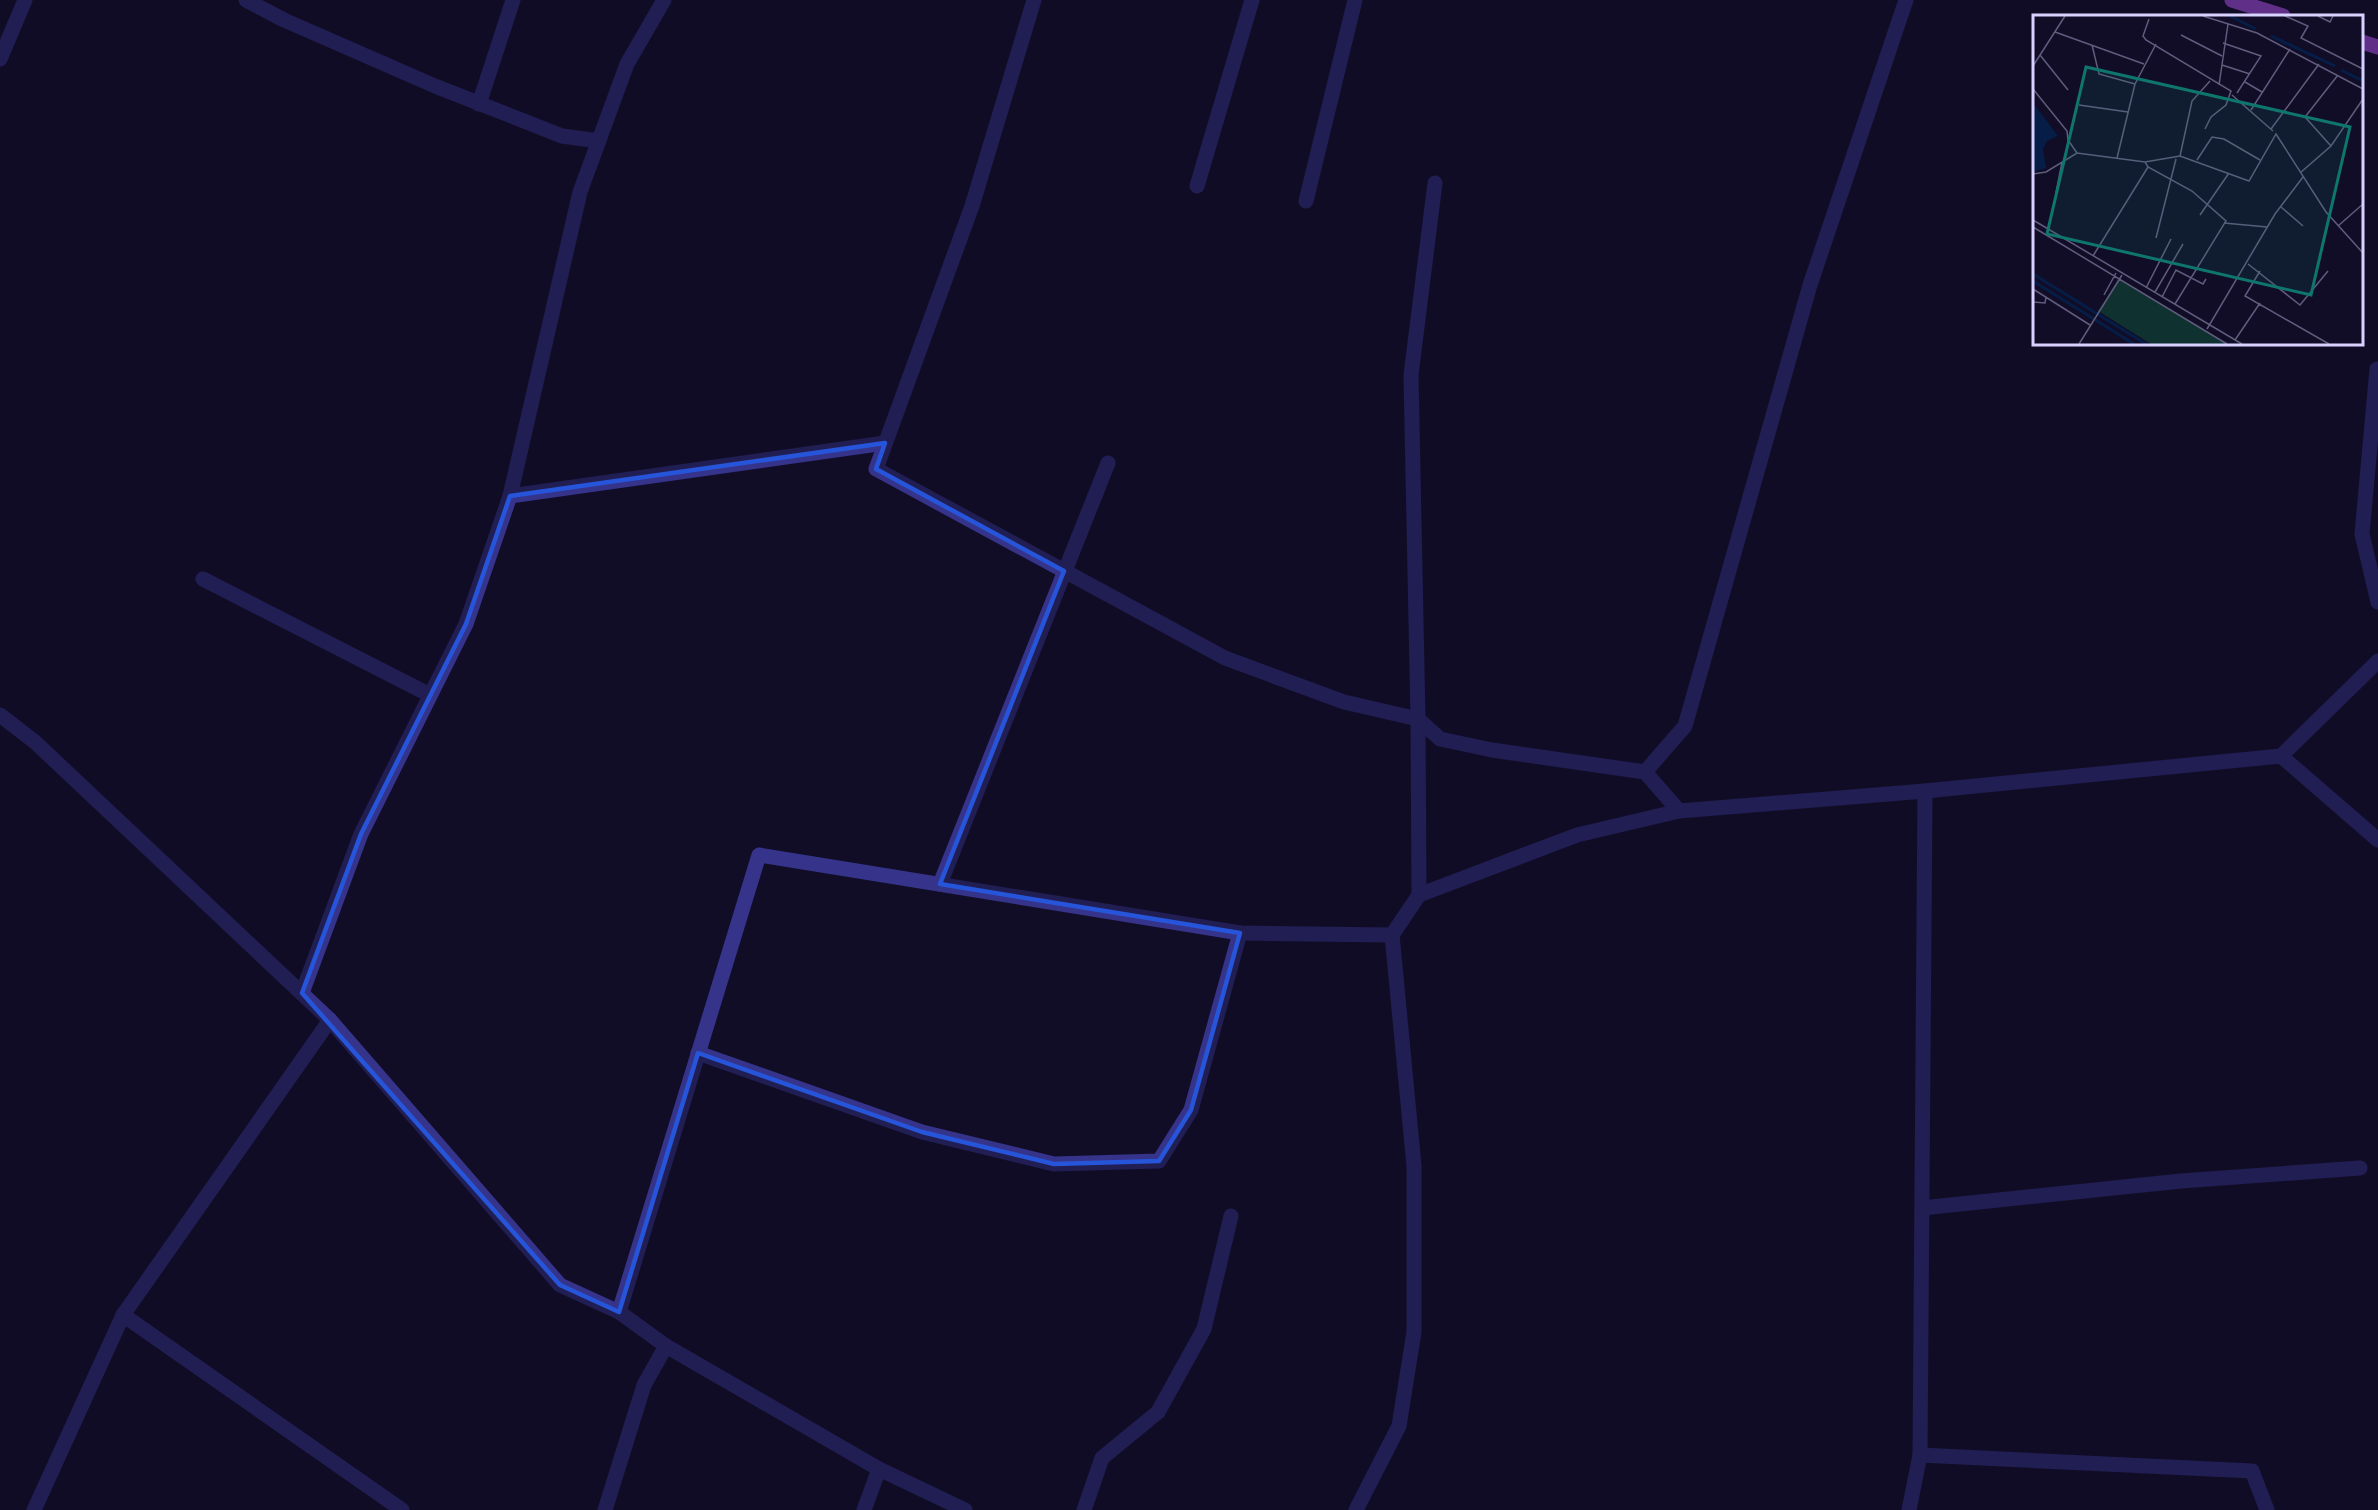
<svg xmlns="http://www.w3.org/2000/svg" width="2378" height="1510" viewBox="0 0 2378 1510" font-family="'DM Sans',sans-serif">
  <rect width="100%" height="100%" fill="#110d27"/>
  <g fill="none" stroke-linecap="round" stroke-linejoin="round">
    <g stroke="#36338a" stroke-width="15">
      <polyline points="246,0 284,20 435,86 562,136 599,141"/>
      <polyline points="1034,0 972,206 876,469 1225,658 1344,702 1418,719 1440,739 1492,750 1645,772 1679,811"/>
      <polyline points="0,59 25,0"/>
      <polyline points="479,104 513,0"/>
      <polyline points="1197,186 1252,0"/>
      <polyline points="1306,201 1355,0"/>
      <polyline points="2377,369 2362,534 2378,602"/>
      <polyline points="510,496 885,443"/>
      <polyline points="203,579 430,695"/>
      <polyline points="0,715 35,742 330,1020 560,1285 619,1312 759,855 1240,933 1392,935 1419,895 1577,835 1679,811 1925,791 2281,756 2378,661"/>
      <polyline points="2281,756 2378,840"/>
      <polyline points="1645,772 1685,726 1810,285 1906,0"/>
      <polyline points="1925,791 1920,1455 2252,1471 2267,1510"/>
      <polyline points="940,884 1108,463"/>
      <polyline points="1419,895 1418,719 1411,375 1435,183"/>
      <polyline points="302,993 361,834 466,624 510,496 580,192 627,64 664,0"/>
      <polyline points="698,1053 922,1132 1054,1164 1159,1161 1191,1110 1240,933"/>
      <polyline points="1922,1208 2181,1181 2360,1168"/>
      <polyline points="619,1312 666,1346 879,1469 965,1510"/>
      <polyline points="123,1315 402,1510"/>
      <polyline points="34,1510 123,1315 330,1020"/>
      <polyline points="605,1510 644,1385 666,1346"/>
      <polyline points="864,1510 879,1469"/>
      <polyline points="1084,1510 1102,1458 1158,1412 1204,1329 1231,1216"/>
      <polyline points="1356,1510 1399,1426 1414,1332 1414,1166 1392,935"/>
      <polyline points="1909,1510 1920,1455"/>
    </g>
    <g stroke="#c159ff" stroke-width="15">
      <polyline points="2232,0 2283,16"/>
      <polyline points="2362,42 2378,47"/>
    </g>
  </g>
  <path d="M0 0H2378V1510H0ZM885 443 876 469 1064 571 940 884 1240 933 1191 1110 1159 1161 1054 1164 922 1132 698 1053 619 1312 560 1285 302 993 361 834 466 624 510 496Z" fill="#110d27" fill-opacity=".55" fill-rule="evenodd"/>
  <path fill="none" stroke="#2655da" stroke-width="4.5" stroke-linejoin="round" d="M885 443 876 469 1064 571 940 884 1240 933 1191 1110 1159 1161 1054 1164 922 1132 698 1053 619 1312 560 1285 302 993 361 834 466 624 510 496Z"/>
  <g transform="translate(2033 15)">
    <rect width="330" height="330" fill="#110d27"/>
    <path d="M86 264 194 329H118L65 296Z" fill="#0f3130"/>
    <path d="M0 88 25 121 14 126 10 134 13 153 0 157Z" fill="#051d47"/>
    <path fill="none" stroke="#051d47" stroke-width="3" d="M197 1 223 14M238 21 302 51M308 55 330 66M0 259 113 329M0 266 101 329"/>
    <path fill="none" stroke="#605c7d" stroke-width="1.5" d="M170 1 224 18 330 74M252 1 275 11 268 23 330 54M285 1 297 7 300 1M116 4 110 21 113 25 198 76 193 90 178 102 172 114M22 17 111 49M148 20 189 41M190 28 228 41 204 78M59 30 66 59 102 69 84 143M7 40 35 75M189 50 217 59M0 51 32 1M212 67 229 77M102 69 123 29M186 70 195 9M0 74 34 116 35 125 44 138M199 80 240 116M46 90 95 97M218 95 257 34M238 114 286 49M298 131 272 102 305 60M147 141 159 86 177 66M164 145 179 122 191 124 227 145M112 147 115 152 159 176 193 206 142 289M267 158 298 131 330 84M0 159 13 157 44 138 112 147 147 141 216 166 243 119 293 197 330 238M23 178 29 147M248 192 270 211M167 200 196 158M0 205 209 329M191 208 234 212M305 211 330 189M0 212 194 329M123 223 143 144M60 241 115 152M215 249 267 290 295 256M227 256 212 281 296 329M113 273 138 224M0 274 57 310M122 277 150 229M71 280 83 258M129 282 143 255 170 269 173 264M0 287 12 288 13 282M174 314 242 199 270 162M202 325 227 288M46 329 89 260"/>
    <path fill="#0f766e" fill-opacity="0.15" stroke="#0f766e" stroke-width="3" d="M53 52 317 112 278 280 14 219Z"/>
    <rect width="330" height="330" fill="none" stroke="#d7d2ff" stroke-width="3"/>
  </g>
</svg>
